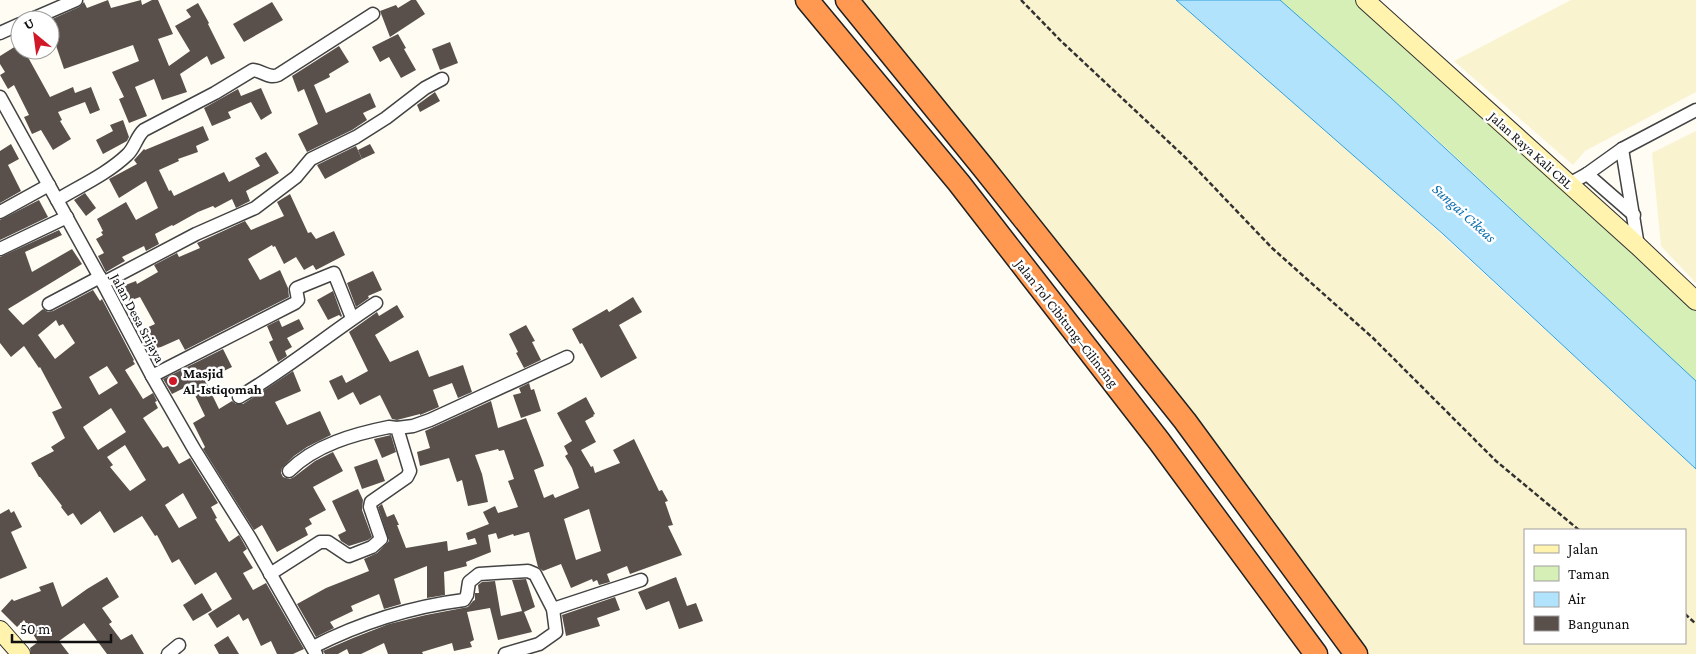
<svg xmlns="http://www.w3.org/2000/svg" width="1696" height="654" viewBox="0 0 1696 654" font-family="'Crimson Pro',serif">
  <rect width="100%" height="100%" fill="#fffcf3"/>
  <g fill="#f9f3cf" fill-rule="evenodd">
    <path d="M842 0H1176L1405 201 1696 469V654H1359ZM1525 530H1685V643H1525Z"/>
    <polygon points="1571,0 1696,0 1696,92 1585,151 1573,165 1454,61"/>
    <polygon points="1696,131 1696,283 1661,246 1652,153"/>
  </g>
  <polygon fill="#d6efb7" points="1280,0 1358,0 1495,130 1696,309 1696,381 1430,133"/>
  <polygon fill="#b1e3fc" stroke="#309edb" points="1176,0 1280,0 1391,98 1696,381 1696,469 1443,234"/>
  <g fill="#5a504b" fill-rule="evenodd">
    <polygon points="108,0 111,8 141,0 142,5 152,0 158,0 173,34 158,39 169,66 190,51 175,26 191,17 186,10 198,3 209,23 208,24 225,58 211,65 207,56 180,74 187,92 162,100 154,79 135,87 147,116 129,123 119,99 124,97 112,72 139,61 133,45 64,69 50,28 50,20 79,7 84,2 87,8"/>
    <polygon points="411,0 416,0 425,14 390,37 380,11 396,5 398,8"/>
    <polygon points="272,2 283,20 244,42 233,24"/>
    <polygon points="398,34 406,48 404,49 416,70 401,78 389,57 380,62 372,47"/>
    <polygon points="450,42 458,63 440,70 432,49"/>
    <polygon points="16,46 18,50 24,50 50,97 73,87 75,93 91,87 100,110 90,114 85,102 58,112 62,120 60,121 71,139 53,150 41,130 32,134 24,117 29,115 14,85 8,89 0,75 5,72 0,64 0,56"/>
    <polygon points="339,46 349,62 329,74 330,77 314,85 326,113 370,93 376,107 363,113 367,120 352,130 307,152 298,134 318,124 304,89 298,92 292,76"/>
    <polygon points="261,88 272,113 261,120 251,102 228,112 231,118 212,126 204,108 238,89 241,96"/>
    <polygon points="435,92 440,101 420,112 417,105"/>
    <polygon points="123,120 129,137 127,141 103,154 96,140 113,131 110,125"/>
    <polygon points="203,126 209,140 196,146 198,152 178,159 179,161 159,170 169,191 171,190 174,196 224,172 229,182 260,166 255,158 266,152 279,173 246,191 250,201 236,208 232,199 215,208 213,206 198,212 173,226 172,225 155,234 159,244 146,251 144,246 122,257 125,261 106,272 98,256 104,253 96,239 103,235 101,232 103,231 97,219 126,202 136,220 158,208 146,181 119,198 109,179 137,164 134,160 144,149 145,150"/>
    <polygon points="11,144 19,159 8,165 21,191 0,203 0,151"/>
    <polygon points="370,144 375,153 362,159 358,150"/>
    <polygon points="356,146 362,159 325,179 317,165"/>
    <polygon points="85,193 96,208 86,216 74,200"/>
    <polygon points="290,194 308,233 311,232 316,239 334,231 345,255 316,270 313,265 304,270 296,257 284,264 275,246 273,247 272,245 248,259 260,280 280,270 288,288 289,297 185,350 179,339 161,347 151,349 142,330 155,324 140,297 129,301 123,286 136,281 137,284 158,272 154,265 177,253 179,257 200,248 197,243 245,221 251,230 284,216 277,202"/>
    <polygon points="39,200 48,217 0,240 0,220"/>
    <path d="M59 230 62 235 25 252 32 272 72 249 82 264 8 309 23 325 43 309 48 312 53 311 93 290 100 301 102 299 134 360 133 361 135 364 125 370 143 399 153 393 157 401 155 402 158 408 143 418 163 448 168 446 179 464 190 458 218 503 211 507 217 518 215 519 229 542 239 535 247 549 243 552 253 568 243 573 253 590 266 583 304 649 293 654H277L271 641 261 646 248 618 243 621 239 614 217 628 208 614 232 599 216 572 195 585 179 559 172 563 157 535 155 536 142 516 114 533 100 511 81 525 73 513 68 516 61 507 62 506 40 477H39L31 463 54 451 51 447 65 438 52 412 62 408 40 367 39 368 24 346 11 357 0 343V257ZM56 320 59 326 63 324 75 343 55 359 38 335ZM107 366 118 383 99 395 89 377ZM111 408 126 432 98 450 83 427ZM125 445 146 480 130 491 110 467 113 465 107 457ZM183 493 197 518 179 528 165 505Z"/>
    <polygon points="373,271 382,290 368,296 369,298 356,307 347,283"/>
    <polygon points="333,291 342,316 341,317 339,315 328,320 317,300"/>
    <polygon points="633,297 642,312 619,325 637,358 601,378 582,343 580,344 572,329 607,309 609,312"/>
    <polygon points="397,305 404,317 375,335 390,362 418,350 429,377 463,365 472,392 458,398 452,383 433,390 439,407 420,415 420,414 397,420 392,419 380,395 360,405 353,392 338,400 329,381 342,375 346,383 368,371 349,332 377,312 379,316"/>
    <polygon points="299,319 304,329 287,338 292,347 285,351 287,356 278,362 269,342 273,340 267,326 279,320 282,327"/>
    <polygon points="526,325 535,341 532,342 541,360 524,368 516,353 518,352 509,334"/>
    <polygon points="223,349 232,367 205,380 219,409 232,401 236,404 243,404 293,371 301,391 275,402 287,425 320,411 331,435 307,447 294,456 282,468 281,473 283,477 290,479 294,477 315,461 333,452 343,471 313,487 326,510 309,519 312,524 305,528 308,535 277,552 262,525 254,530 203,449 205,447 193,423 205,416 190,385 172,394 163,379"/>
    <polygon points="529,383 531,390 534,389 541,411 521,418 513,395 521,393 519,388"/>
    <path d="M586 397 595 414 593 415 594 416 585 421 596 442 581 450 591 467 593 466 595 473 620 463 613 450 634 439 659 491 662 490 668 501 665 502 673 525 668 526 682 555 630 574 627 566 607 574 610 582 599 585 597 580 593 582 592 579 571 588 561 564 543 571 538 567 529 532 514 536 513 534 498 539 496 533 488 535 491 552 466 562 467 566 444 572 445 595 427 598V566L394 579 401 604 384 609 379 594 351 606 353 611 330 622 334 628 316 637 297 604 326 588 369 571 364 559 377 553 389 541 378 507 382 504 387 517 394 514 399 525H397L406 548 447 541 448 551 477 544 475 538 468 540 466 533 489 524 483 512 495 506 498 513 518 507 508 481 514 479 504 450 499 451 498 449 475 455 482 474 488 502 468 506 462 480 457 482 449 458 420 466 417 452 430 448 425 431 491 401 498 428 526 418 543 462 544 466 534 470 544 498 553 494 555 498 579 488 572 468 565 456 568 454 564 446 572 441 557 413ZM589 509 601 551 576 560 564 519Z"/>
    <polygon points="391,435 396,452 382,458 374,439"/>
    <polygon points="377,459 385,481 362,489 354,467"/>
    <polygon points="358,489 363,500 362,510 372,537 368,540 349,546 341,541 338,535 346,531 332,501"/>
    <polygon points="9,509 11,513 14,511 22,527 11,532 27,568 0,579 0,514"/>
    <polygon points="107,577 119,597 102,608 112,622 109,624 121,640 132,634 144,654 107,654 84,623 59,641 69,654 31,654 30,648 38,642 24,620 17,627 1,611 12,599 14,601 41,591 39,587 53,582 62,607 87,589"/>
    <polygon points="676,577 687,606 696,603 703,621 679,629 669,601 646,610 638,592"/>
    <polygon points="526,579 535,607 524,612 532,632 498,640 490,608 467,612 474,640 470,642 472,647 454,651 452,643 422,652 423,654 388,654 384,643 361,654 349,654 347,649 338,654 325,654 323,651 353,638 389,624 426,615 468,607 473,601 475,600 475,593 479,593 478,585 482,582 495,581 501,616 522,611 512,580"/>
    <polygon points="202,593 212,610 193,621 183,605"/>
    <polygon points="615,597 620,610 597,618 600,626 566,636 562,615"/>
    <polygon points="228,636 239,654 219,654 214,645"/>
  </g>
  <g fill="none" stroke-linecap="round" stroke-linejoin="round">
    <g stroke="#434343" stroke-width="15">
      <g id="street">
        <polyline points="30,20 76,0"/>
        <polyline points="0,33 20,24"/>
        <polyline points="0,97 103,283 152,376 194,449 250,538 316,654"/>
        <polyline points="1622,149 1638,246"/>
        <polyline points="1587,174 1634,215"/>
        <polyline points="1569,184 1587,174 1622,149 1696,110"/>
        <path d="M57 200C80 186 107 174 127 155 135 148 136 137 144 130L215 93 253 70C263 71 269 79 278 75L373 14"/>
        <polyline points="0,212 49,185"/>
        <polyline points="0,249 67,217"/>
        <polyline points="103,283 196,234 255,208 296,177 311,159 356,137 386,118 425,88 442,79"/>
        <polyline points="49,304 100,277"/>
        <polyline points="152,376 295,303 298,300 296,289 297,288 334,273 352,318"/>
        <path d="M239 397C287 369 330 333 376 303"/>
        <polyline points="397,428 413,426 430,420 567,357"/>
        <path d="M270 574 320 542H328L349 556 372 547 381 539 370 507 371 502 407 477 410 471 397 428 389 427C354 434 315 445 289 471"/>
        <polyline points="553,609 641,580"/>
        <path d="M313 647C362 622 409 607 464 600L467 595 469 582 479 574 528 571 535 574 553 609 556 632 539 644 505 654"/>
        <polyline points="168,654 179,645"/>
      </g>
    </g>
    <g stroke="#323232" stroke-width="20">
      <g id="secondary">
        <polyline points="1365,0 1638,246 1696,301"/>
        <polyline points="0,630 21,654"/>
      </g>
    </g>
    <g stroke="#212121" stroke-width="25">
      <g id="highway">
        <polyline points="807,0 959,183 1159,441 1316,654"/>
        <polyline points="847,0 982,166 1185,421 1356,654"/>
      </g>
    </g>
    <g stroke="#323232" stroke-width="2.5" stroke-dasharray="5 2.5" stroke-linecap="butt">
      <polyline points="1021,0 1061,41 1188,160 1272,248 1373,338 1496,461 1579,530"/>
      <polyline points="1685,614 1696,624"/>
    </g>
    <use href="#street" stroke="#fff" stroke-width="12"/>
    <use href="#secondary" stroke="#fff3ae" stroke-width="18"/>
    <use href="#highway" stroke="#ff9951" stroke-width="22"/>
  </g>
  <circle fill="#d01828" stroke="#fff" stroke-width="2" cx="173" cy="381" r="5"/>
  <g text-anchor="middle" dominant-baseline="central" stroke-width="5" stroke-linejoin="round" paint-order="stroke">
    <g font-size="14" fill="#101010" stroke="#fff">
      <text transform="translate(1531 150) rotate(42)">Jalan Raya Kali CBL</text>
      <text transform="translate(138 318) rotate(62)">Jalan Desa Srijaya</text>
      <text transform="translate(1067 323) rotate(52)">Jalan Tol Cibitung–Cilincing</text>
    </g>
    <g font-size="14" font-weight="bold" fill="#101010" stroke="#fff" text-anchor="start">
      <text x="183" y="373">Masjid<tspan x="183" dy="16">Al-Istiqomah</tspan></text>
    </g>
    <g font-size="15" font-style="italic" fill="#0a6eb0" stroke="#fff">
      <text transform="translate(1464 213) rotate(42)">Sungai Cikeas</text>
    </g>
  </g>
  <rect x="1524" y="529" width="162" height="115" fill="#ffffff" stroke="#9f9f9f"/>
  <rect x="1534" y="545" width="25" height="8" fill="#fff3ae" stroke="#9f9f9f"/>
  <text x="1568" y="554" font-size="15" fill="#101010">Jalan</text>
  <rect x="1534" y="566" width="25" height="15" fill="#d6efb7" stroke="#9f9f9f"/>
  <text x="1568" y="579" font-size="15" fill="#101010">Taman</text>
  <rect x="1534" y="592" width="25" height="15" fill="#b1e3fc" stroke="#9f9f9f"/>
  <text x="1568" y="604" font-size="15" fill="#101010">Air</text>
  <rect x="1534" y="616" width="25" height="15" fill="#5a504b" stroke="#9f9f9f"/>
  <text x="1568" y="629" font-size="15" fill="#101010">Bangunan</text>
  <g transform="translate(35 35) rotate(331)"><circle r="24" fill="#ffffff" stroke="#9f9f9f"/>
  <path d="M0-4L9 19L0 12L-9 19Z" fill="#d01828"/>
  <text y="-8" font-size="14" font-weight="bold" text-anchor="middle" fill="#101010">U</text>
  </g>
  <path d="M12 634v8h99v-8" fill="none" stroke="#101010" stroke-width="2.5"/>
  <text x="20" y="634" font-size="15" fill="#101010" stroke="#ffffff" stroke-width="4" paint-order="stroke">50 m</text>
</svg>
